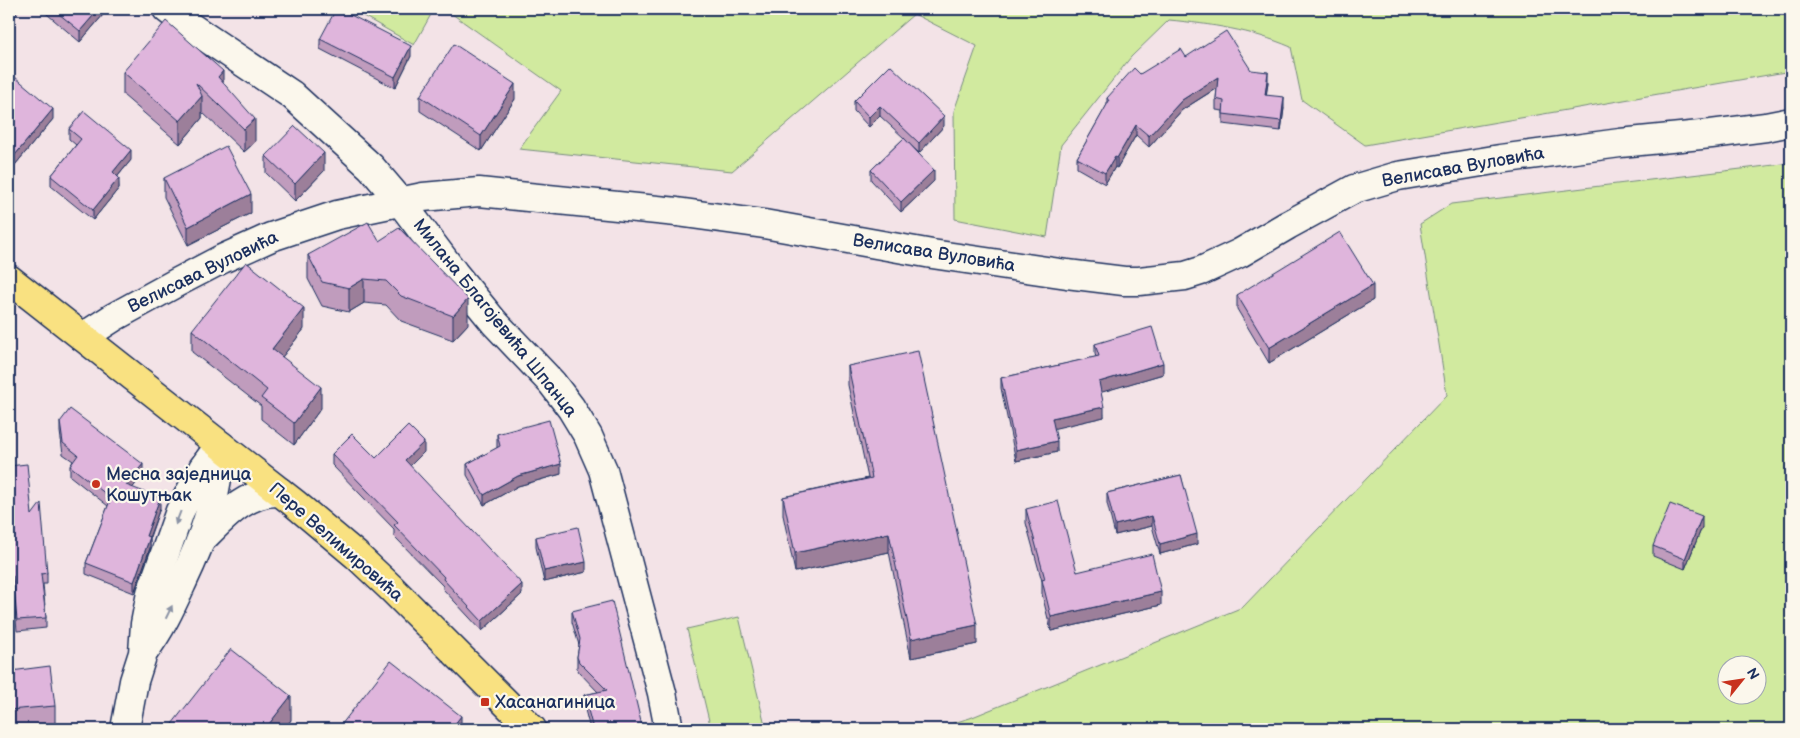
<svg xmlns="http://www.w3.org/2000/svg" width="1800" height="738" viewBox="0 0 1800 738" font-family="'Balsamiq Sans',sans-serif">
  <rect width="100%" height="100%" fill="#f3e3e7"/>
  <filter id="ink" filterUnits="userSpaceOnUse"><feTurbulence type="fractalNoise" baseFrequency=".02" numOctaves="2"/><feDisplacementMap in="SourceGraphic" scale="10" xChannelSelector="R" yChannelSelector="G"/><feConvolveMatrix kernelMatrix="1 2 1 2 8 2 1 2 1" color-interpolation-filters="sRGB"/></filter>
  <g filter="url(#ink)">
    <g fill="#d1ea9f" stroke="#768c7e" fill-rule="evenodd">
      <polygon points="351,9 434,9 414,45"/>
      <path d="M445 9H1791V71L1365 145 1302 100 1291 47C1251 30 1211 24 1169 20L1131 57 1061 145 1047 237 955 219 954 111 977 46 914 14 732 171 519 149 561 91Z"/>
      <path d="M1791 163V729H933L970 718 1243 607 1447 395 1420 224 1451 204ZM1728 666H1758V696H1728Z"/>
      <polygon points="739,617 766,729 711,729 687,629"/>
    </g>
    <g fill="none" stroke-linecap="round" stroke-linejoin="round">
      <g stroke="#1b2f5e" stroke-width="31">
        <g id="minor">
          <polyline points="167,9 189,26 292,95 371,167 400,201 454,273 494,322 552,383 571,408 588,436 603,470 662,693 669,729"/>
          <polyline points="83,337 114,317 176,283 222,259 271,237 337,215 423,197 479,192 677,212 764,224 932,254 1067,274 1124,281 1139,281 1185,276 1201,271 1240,253 1288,225 1354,189 1398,176 1500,159 1620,143 1711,134 1766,127 1791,122"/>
          <path d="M203 538C224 517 248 490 280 492"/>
          <path d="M145 650C161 629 171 607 182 583 204 537 218 498 220 447"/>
          <polyline points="125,729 134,681 143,653 145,624 151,593 180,511 203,468 220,445"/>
        </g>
      </g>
      <g stroke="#1b2f5e" stroke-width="31">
        <polyline id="major" points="9,279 294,503 356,555 391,588 532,729"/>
      </g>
      <use href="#minor" stroke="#fbf7ec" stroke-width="28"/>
      <use href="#major" stroke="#f9e181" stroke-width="28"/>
    </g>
    <g fill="#c09cbd" stroke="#1b2f5e">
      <polygon points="41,9 108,9 80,42"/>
      <polygon points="320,39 411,56 395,88 320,49"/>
      <polygon points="1186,57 1251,70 1268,82 1266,95 1284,108 1281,131 1223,124 1223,111 1216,110 1216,99 1217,88 1182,110 1149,147 1136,135 1117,168 1115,167 1105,184 1077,168 1077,158 1107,105 1107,98 1140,74"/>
      <polygon points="890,65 944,126 919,153 906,141 934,181 901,212 871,180 871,170 904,138 880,116 869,127 854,111 854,101"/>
      <polygon points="9,72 53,119 10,171 9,170"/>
      <polygon points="123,72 223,83 255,142 244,152 202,112 202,118 180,144 123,95"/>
      <polygon points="420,96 515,99 481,151 420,111"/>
      <polygon points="69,129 131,160 118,176 119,188 93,220 51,186 51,176 76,145 69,139"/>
      <polygon points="266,156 324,171 295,201 266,173"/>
      <polygon points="164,178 251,213 188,245 164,197"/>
      <polygon points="379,241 468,324 453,340 401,321 386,305 364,303 349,312 322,306 308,279 308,255"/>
      <polygon points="1237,295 1373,300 1269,363 1237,309"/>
      <polygon points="304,329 282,357 321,408 294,445 261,419 261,406 192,352 192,330"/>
      <polygon points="1095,344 1163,374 1101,392 1104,417 1054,428 1057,452 1016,461 1001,388 1001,378 1096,357 1095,354"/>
      <polygon points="848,366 977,644 911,658 889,552 795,572 783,515 783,497 868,478 848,385"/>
      <polygon points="60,422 143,475 132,488 160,508 150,537 150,548 134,593 86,574 86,563 108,506 70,476 70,466 73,461 63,454 60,432"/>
      <polygon points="497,434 561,474 518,486 484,505 467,475 467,464 497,448"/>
      <polygon points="424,452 410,466 522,594 482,631 443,589 443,586 394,536 394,529 332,465 332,454 376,458"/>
      <polygon points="9,466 32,515 47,573 47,584 43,584 46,618 46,628 17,631 13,586 9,587"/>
      <polygon points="1181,475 1197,544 1160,554 1152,526 1115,535 1107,503 1107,493"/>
      <polygon points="1026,509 1077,572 1161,605 1051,631 1042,594 1042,581 1026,523"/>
      <polygon points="1702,527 1685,569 1653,556 1653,546"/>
      <polygon points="536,537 586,572 544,582 536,547"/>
      <polygon points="572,611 642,729 590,729 584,706 584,695 598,692 579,672 577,668 577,657 579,645 572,622"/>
      <polygon points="9,637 11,671 55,706 55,724 9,729"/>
      <polygon points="291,720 284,729 172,729 172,724"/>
    </g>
    <g fill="#9c7f9a" stroke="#1b2f5e">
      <polygon points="11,9 20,9 9,22 9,11"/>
      <polygon points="99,9 108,9 80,42 80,31"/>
      <polygon points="411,46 411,56 395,88 395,77"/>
      <polygon points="223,71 223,94 218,77"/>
      <polygon points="1268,72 1268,82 1265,105 1265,95"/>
      <polygon points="1218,77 1218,87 1182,110 1149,147 1149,136 1182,100"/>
      <polygon points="515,84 515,99 481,151 481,136"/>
      <polygon points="202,96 202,118 180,144 180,121"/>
      <polygon points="1284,97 1284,108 1281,131 1281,121"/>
      <polygon points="880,106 880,116 869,127 869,117"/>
      <polygon points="53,109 53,119 10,171 10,161"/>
      <polygon points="944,116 944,126 919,153 919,143"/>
      <polygon points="255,119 255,142 244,152 244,129"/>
      <polygon points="1136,125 1136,135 1117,168 1117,158"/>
      <polygon points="131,150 131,160 113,182 113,172"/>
      <polygon points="324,153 324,171 295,201 295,184"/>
      <polygon points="1115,157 1115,167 1105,184 1105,173"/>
      <polygon points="934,170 934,181 901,212 901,202"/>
      <polygon points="119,178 119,188 93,220 93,210"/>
      <polygon points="251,194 251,213 188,245 188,227"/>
      <polygon points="364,279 364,303 349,312 349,288"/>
      <polygon points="1373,285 1373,300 1269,363 1269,348"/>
      <polygon points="468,299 468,324 453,340 453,316"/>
      <polygon points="304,308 304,329 272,370 272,349"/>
      <polygon points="1163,363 1163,374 1099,393 1099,382"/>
      <polygon points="321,387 321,408 294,445 294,423"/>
      <polygon points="1104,407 1104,417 1052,429 1052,418"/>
      <polygon points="1057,441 1057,452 1016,461 1016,450"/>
      <polygon points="424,442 424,452 405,471 405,460"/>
      <polygon points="143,464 143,475 126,496 126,485"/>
      <polygon points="561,464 561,474 518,486 484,505 484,495 518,476"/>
      <polygon points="160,498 160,508 146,546 146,536"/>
      <polygon points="1152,516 1152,526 1115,535 1115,525"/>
      <polygon points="1702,516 1702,527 1685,569 1685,559"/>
      <polygon points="889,533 889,552 795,572 795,553"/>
      <polygon points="1197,534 1197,544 1160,554 1160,544"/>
      <polygon points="150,537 150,548 134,593 134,582"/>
      <polygon points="586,562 586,572 544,582 544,571"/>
      <polygon points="522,584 522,594 482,631 482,621"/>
      <polygon points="1161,592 1161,605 1051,631 1051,617"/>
      <polygon points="977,625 977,644 911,658 911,639"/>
      <polygon points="291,696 291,720 284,729 265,729"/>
      <polygon points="461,716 461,729 451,729"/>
      <polygon points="642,726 642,729 627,729"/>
    </g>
    <g fill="#dfb5dc" stroke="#1b2f5e">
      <polygon points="53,9 99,9 80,31"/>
      <polygon points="336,9 339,9 411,46 395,77 320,39"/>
      <polygon points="166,21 223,71 218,77 255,119 244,129 196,83 202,96 180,121 123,72"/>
      <polygon points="1226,31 1251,70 1268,72 1265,95 1284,97 1281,121 1223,114 1224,101 1216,99 1218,77 1182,100 1149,136 1136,125 1117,158 1115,157 1105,173 1077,158 1109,101 1107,98 1134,68 1140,74 1181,49 1186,57"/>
      <polygon points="454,44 515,84 481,136 420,96"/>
      <polygon points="890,65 944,116 919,143 880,106 869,117 854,101"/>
      <polygon points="9,72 53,109 10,161 9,160"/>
      <polygon points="84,111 131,150 113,172 119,178 93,210 51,176 81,139 69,129"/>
      <polygon points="295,126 324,153 295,184 266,156"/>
      <polygon points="904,138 934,170 901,202 871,170"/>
      <polygon points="226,146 251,194 188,227 164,178"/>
      <polygon points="368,222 379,241 399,228 468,299 453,316 401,296 386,281 364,279 349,288 322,282 308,255"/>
      <polygon points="1340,232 1373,285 1269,348 1237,295"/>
      <polygon points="246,262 304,308 272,349 321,387 294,423 261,398 267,390 192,330"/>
      <polygon points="1152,327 1163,363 1099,382 1104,407 1052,418 1057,441 1016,450 1001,378 1099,356 1095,344"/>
      <polygon points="918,351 977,625 911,639 889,533 795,553 783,497 872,478 848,366"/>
      <polygon points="70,409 143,464 126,485 160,498 146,536 150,537 134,582 86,563 111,498 70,466 78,455 63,443 60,422"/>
      <polygon points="549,420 561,464 518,476 484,495 467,464 500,446 497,434"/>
      <polygon points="408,426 424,442 405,460 522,584 482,621 443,579 444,577 394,525 398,522 332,454 352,434 376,458"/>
      <polygon points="27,464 32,515 41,503 47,573 41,574 46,618 17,620 13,576 9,576 9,466"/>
      <polygon points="1181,475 1197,534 1160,544 1152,516 1115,525 1107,493"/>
      <polygon points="1058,501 1077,572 1152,554 1161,592 1051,617 1042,580 1045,579 1026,509"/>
      <polygon points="1670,504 1702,516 1685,559 1653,546"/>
      <polygon points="578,527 586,562 544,571 536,537"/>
      <polygon points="612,601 642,726 627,729 593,729 584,695 607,690 579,662 577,657 580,639 572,611"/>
      <polygon points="9,637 11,671 50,666 55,706 9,710"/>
      <polygon points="231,649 291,696 265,729 180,729 172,724"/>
      <polygon points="391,661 461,716 451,729 338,729"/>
    </g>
    <defs><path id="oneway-solid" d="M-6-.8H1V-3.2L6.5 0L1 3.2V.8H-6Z" transform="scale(1.25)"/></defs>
    <g fill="#8b93a5">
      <use href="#oneway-solid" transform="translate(178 518) rotate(111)"/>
      <use href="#oneway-solid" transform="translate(169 612) rotate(-64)"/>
    </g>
  </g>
  <g fill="#c8321e" stroke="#fbf7ec" stroke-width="2">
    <circle cx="96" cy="484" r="5"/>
    <rect x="480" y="697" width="10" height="10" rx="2.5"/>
  </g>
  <g text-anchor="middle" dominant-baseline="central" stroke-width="4.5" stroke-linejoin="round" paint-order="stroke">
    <g font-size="18" fill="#1b2f5e" stroke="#fbf7ec">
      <text transform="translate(1463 167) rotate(-10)">Велисава Вуловића</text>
      <text transform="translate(934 253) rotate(9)">Велисава Вуловића</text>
      <text transform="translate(203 272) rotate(-26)">Велисава Вуловића</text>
      <text transform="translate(495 318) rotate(51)">Милана Благојевића Шпанца</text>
      <text transform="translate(336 542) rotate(41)">Пере Велимировића</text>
    </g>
    <g font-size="18" fill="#1b2f5e" stroke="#fbf7ec" text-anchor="start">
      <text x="106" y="474">Месна заједница<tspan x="106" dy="21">Кошутњак</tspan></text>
      <text x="495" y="702">Хасанагиница</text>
    </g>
  </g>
  <rect width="1800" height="738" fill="none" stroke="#fbf7ec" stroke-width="30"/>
  <rect x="15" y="15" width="1770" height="708" fill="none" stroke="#1b2f5e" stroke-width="2" filter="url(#ink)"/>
  <g transform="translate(1742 680) rotate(60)"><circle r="24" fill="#fbf7ec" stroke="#a1a7b3"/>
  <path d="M0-4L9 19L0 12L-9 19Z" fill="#c8321e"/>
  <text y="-8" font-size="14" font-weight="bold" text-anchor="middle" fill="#1b2f5e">N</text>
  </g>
</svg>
